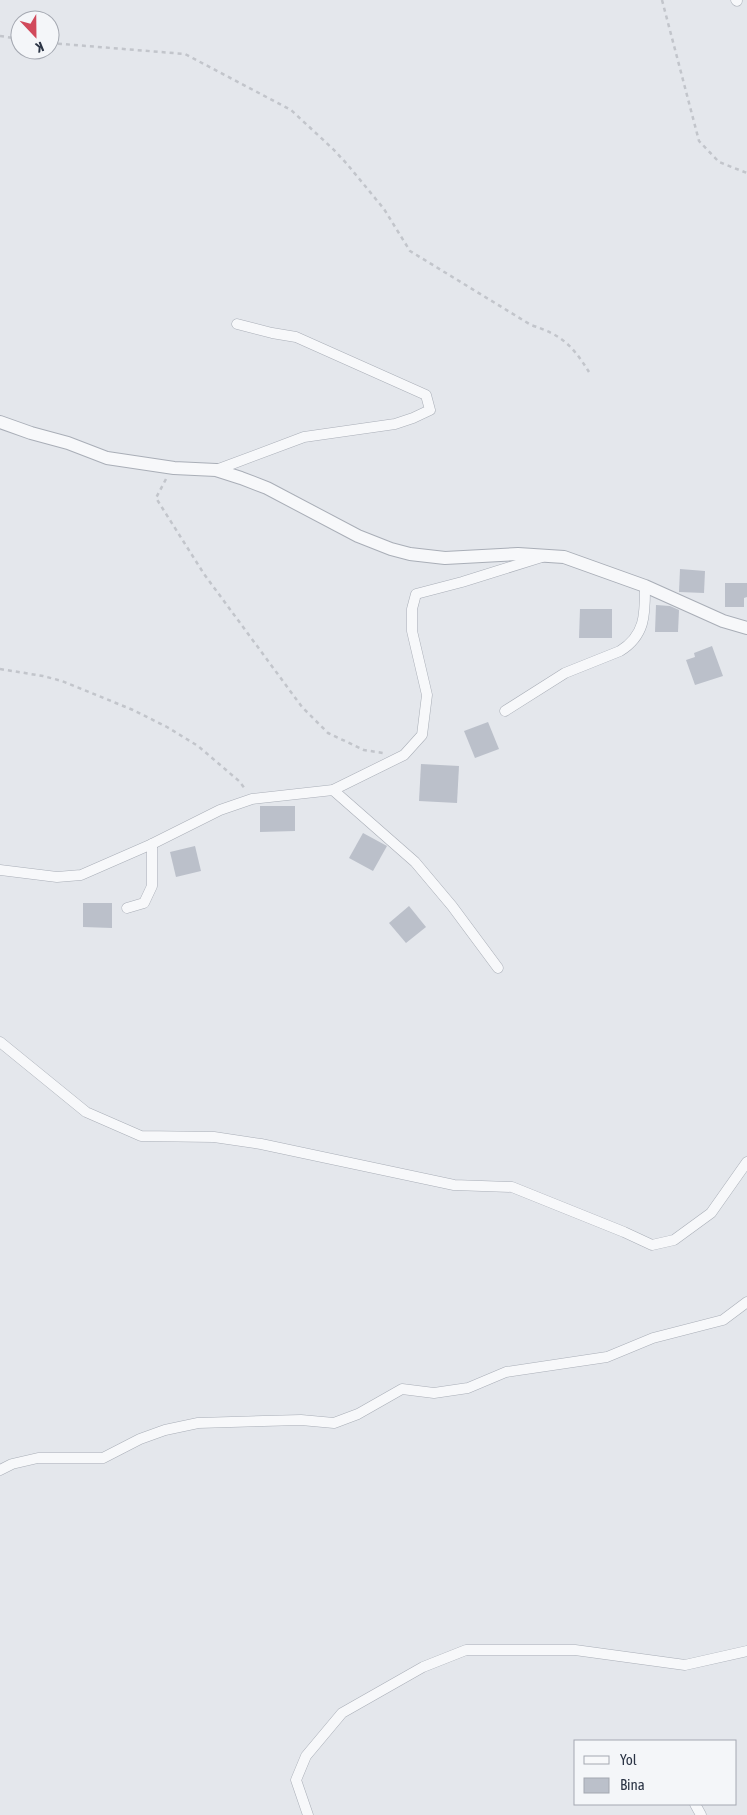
<svg xmlns="http://www.w3.org/2000/svg" width="747" height="1815" viewBox="0 0 747 1815" font-family="'Asap Condensed',sans-serif">
  <rect width="100%" height="100%" fill="#e4e7ec"/>
  <g fill="#bbc0ca">
    <polygon points="680,569 705,571 704,593 679,592"/>
    <polygon points="725,583 747,583 747,597 744,598 744,607 725,607"/>
    <polygon points="656,605 670,606 679,610 678,632 655,632"/>
    <polygon points="580,609 612,609 612,638 579,638"/>
    <polygon points="712,646 723,676 695,685 686,660 695,657 694,653"/>
    <polygon points="488,722 499,749 475,758 464,731"/>
    <polygon points="421,764 459,766 457,803 419,801"/>
    <polygon points="260,806 295,806 295,831 260,832"/>
    <polygon points="363,833 387,846 373,871 349,858"/>
    <polygon points="195,846 201,871 176,877 170,852"/>
    <polygon points="83,903 112,903 112,928 83,927"/>
    <polygon points="409,906 426,927 406,943 389,923"/>
  </g>
  <g fill="none" stroke-linecap="round" stroke-linejoin="round">
    <g stroke="#a9aeb7" stroke-width="11">
      <g id="minor">
        <polyline points="736,0 737,1"/>
        <polyline points="216,470 304,437 395,424 413,418 430,410 426,395 296,337 272,333 237,324"/>
        <path d="M505 711 565 673 620 651C646 635 645 613 645 586"/>
        <polyline points="333,790 415,862 452,906 498,968"/>
        <polyline points="0,870 57,877 81,875 152,844 220,810 252,799 333,790 404,755 422,735 427,695 412,631 412,609 416,594 462,582 542,557"/>
        <polyline points="127,908 144,903 152,886 152,844"/>
        <polyline points="0,1042 86,1112 141,1136 214,1137 261,1144 454,1185 512,1187 624,1232 652,1245 674,1240 711,1213 747,1162"/>
        <polyline points="0,1470 12,1464 38,1458 103,1458 140,1439 165,1430 198,1423 301,1420 334,1423 358,1414 402,1389 434,1393 468,1388 506,1372 607,1357 653,1338 723,1320 747,1302"/>
        <polyline points="695,1804 701,1815"/>
        <polyline points="308,1815 296,1780 306,1756 342,1713 423,1667 466,1650 575,1650 685,1665 747,1651"/>
      </g>
    </g>
    <g stroke="#a9aeb7" stroke-width="14">
      <polyline id="tertiary" points="0,422 31,433 68,443 107,458 174,468 216,470 241,478 267,488 358,536 391,549 410,554 445,558 518,554 564,557 645,586 723,621 747,628"/>
    </g>
    <g stroke="#c2c5cb" stroke-width="2.5" stroke-dasharray="4 4" stroke-linecap="butt">
      <polyline points="662,0 699,141 719,162 747,173"/>
      <polyline points="0,36 20,39"/>
      <path d="M50 43 185 54 291 110 333 149 347 164 384 209 410 251 531 325C562 335 572 345 589 372"/>
      <polyline points="166,479 156,498 204,574 302,707 328,733 364,750 383,753"/>
      <polyline points="0,669 43,676 62,681 133,710 167,727 198,746 239,781 246,790"/>
    </g>
    <use href="#minor" stroke="#f7f8fa" stroke-width="10"/>
    <use href="#tertiary" stroke="#f7f8fa" stroke-width="12"/>
  </g>
  <rect x="574" y="1740" width="162" height="65" fill="#f4f6f9" stroke="#a4a8b1"/>
  <rect x="584" y="1756" width="25" height="8" fill="#f7f8fa" stroke="#a4a8b1"/>
  <text x="620" y="1765" font-size="15" fill="#2b3445">Yol</text>
  <rect x="584" y="1778" width="25" height="15" fill="#bbc0ca" stroke="#a4a8b1"/>
  <text x="620" y="1790" font-size="15" fill="#2b3445">Bina</text>
  <g transform="translate(35 35) rotate(158)"><circle r="24" fill="#f4f6f9" stroke="#a4a8b1"/>
  <path d="M0-4L9 19L0 12L-9 19Z" fill="#d1495b"/>
  <text y="-8" font-size="14" font-weight="bold" text-anchor="middle" fill="#2b3445">K</text>
  </g>
</svg>
